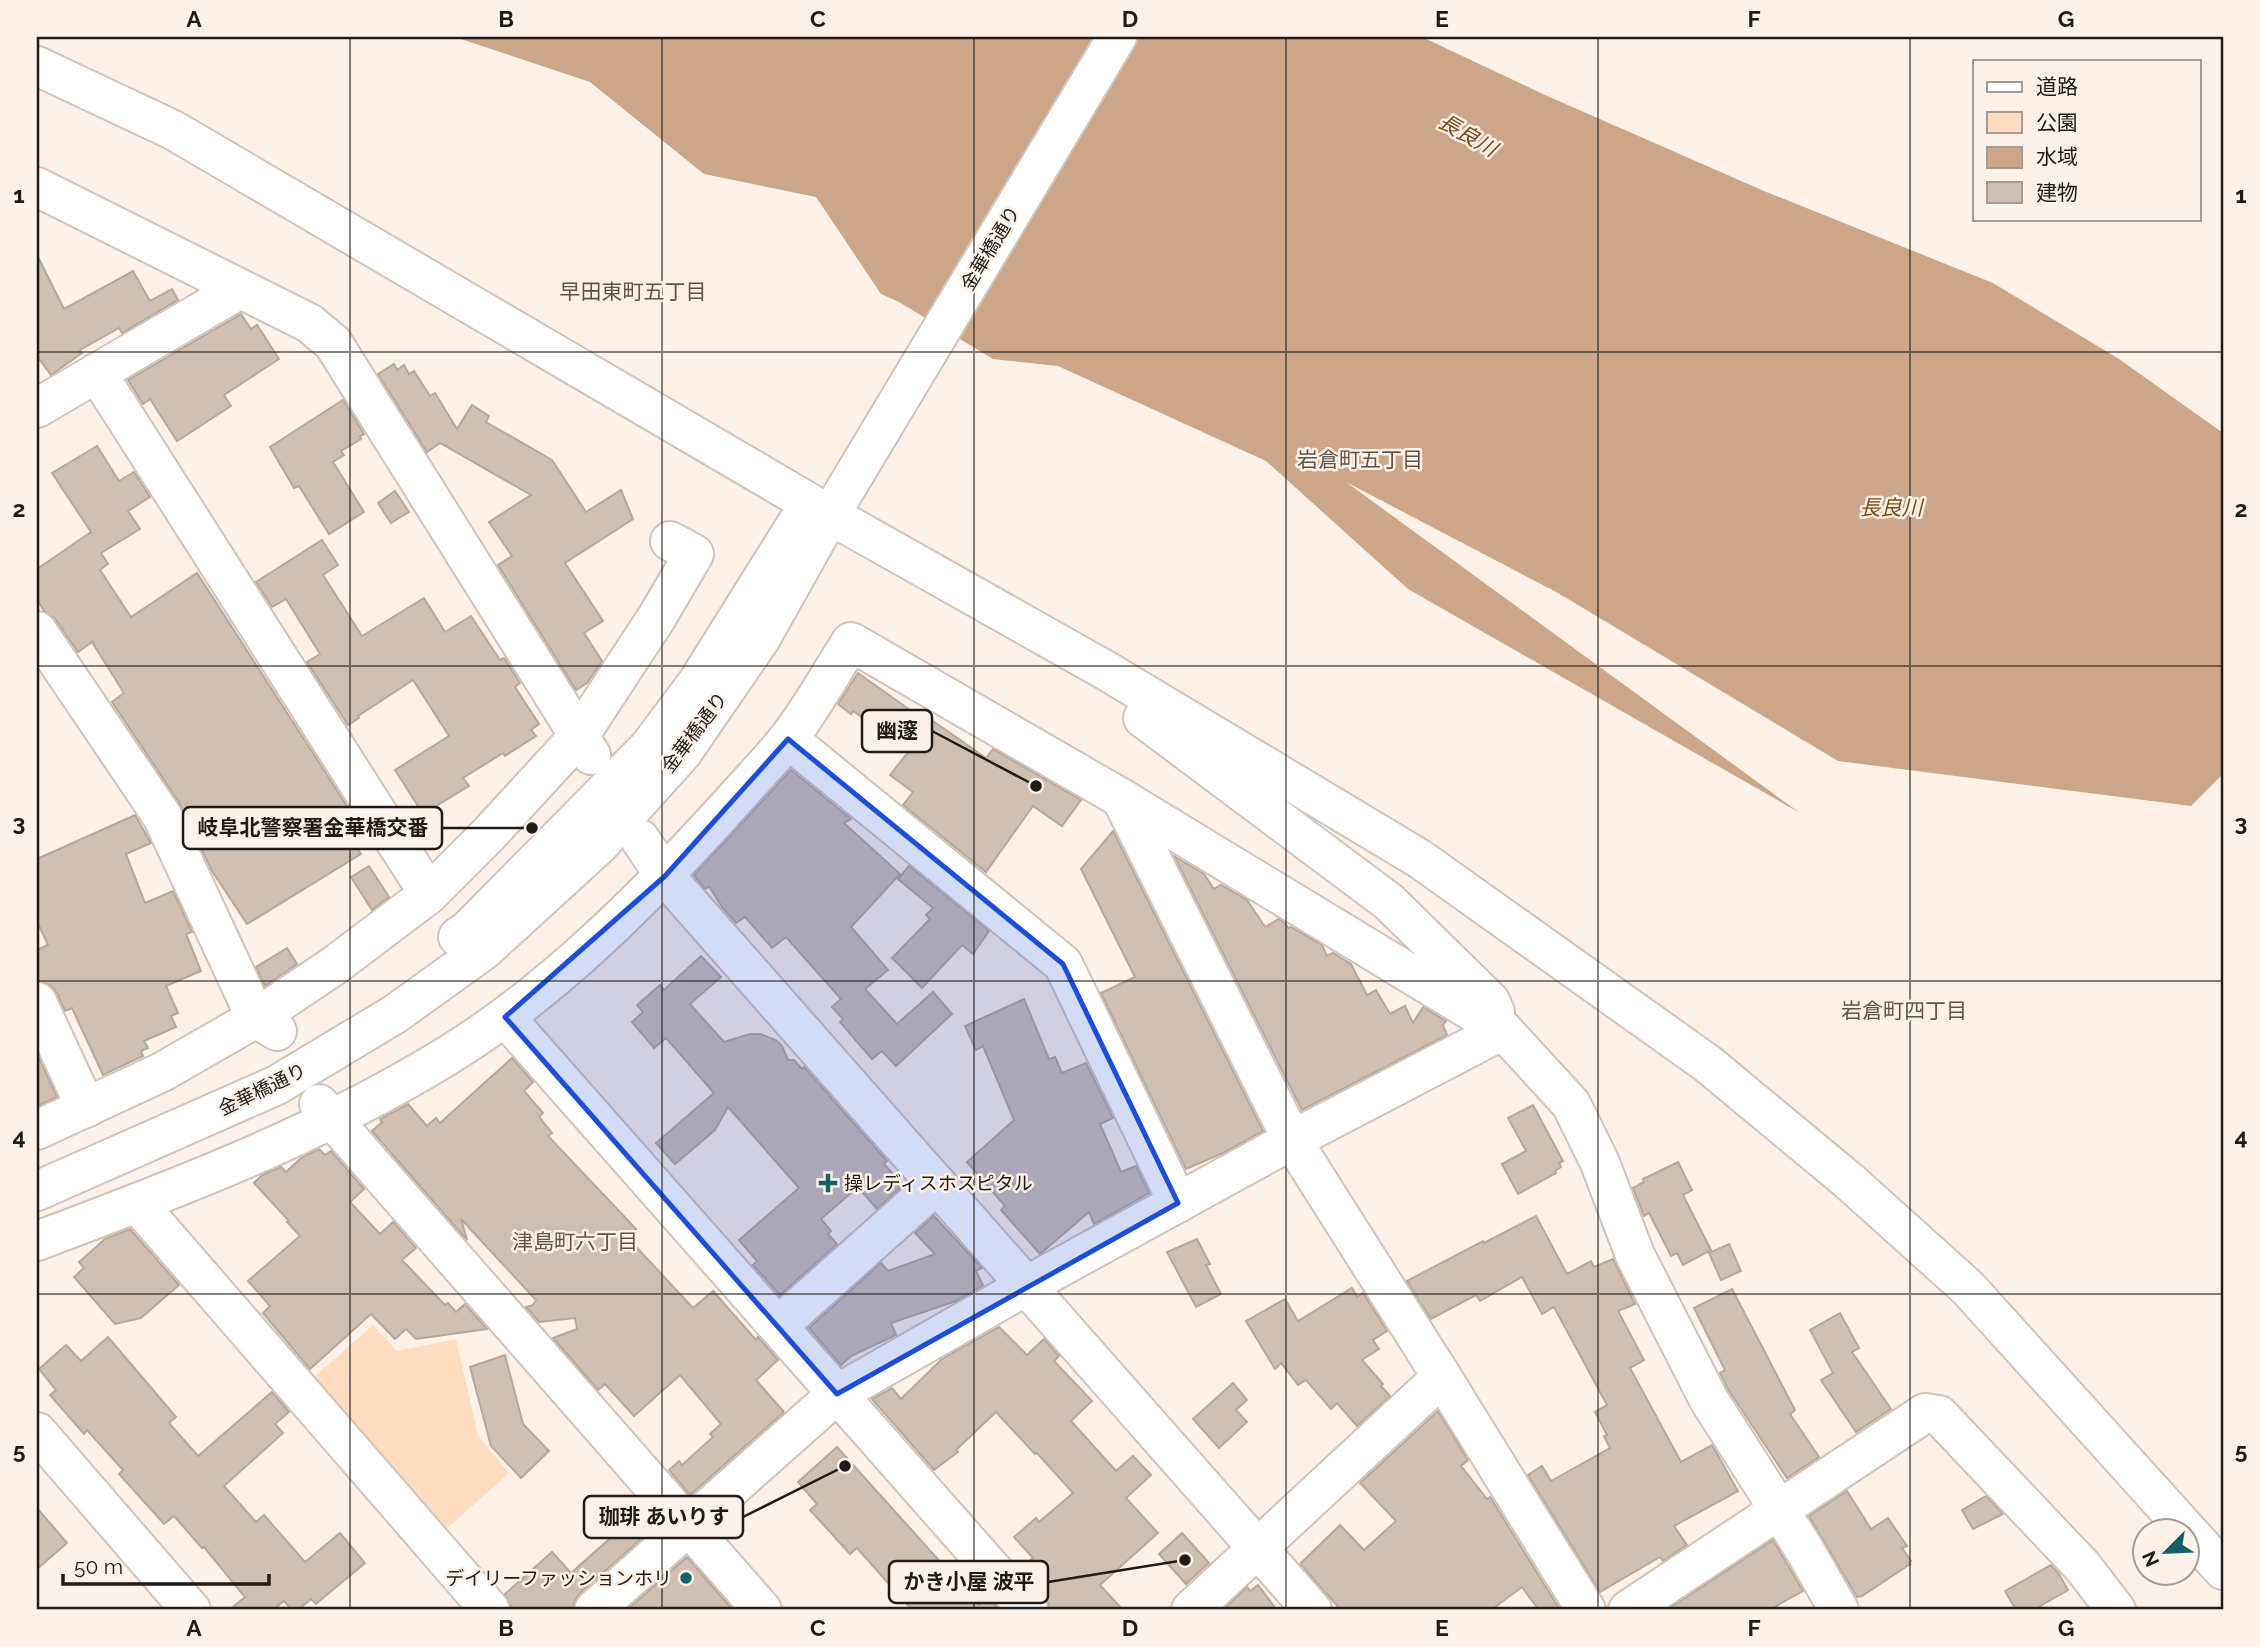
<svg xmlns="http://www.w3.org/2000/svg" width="2260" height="1647" viewBox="0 0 2260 1647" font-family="Raleway,'Noto Sans JP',sans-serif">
  <rect width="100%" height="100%" fill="#fef1e7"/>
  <polygon fill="#ffdcc0" points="373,1325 397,1351 456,1339 478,1436 509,1473 443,1532 311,1380"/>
  <polygon fill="#cba688" points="455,37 1422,37 1545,95 1764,191 1993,283 2119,359 2223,433 2223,774 2191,806 1838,761 1558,593 1346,482 1800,813 1408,589 1266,461 1058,366 993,359 899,302 881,294 816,197 704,174 590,82"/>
  <g fill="#cfbfb3" stroke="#b6a79b" stroke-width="2">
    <polygon points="37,255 64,309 133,271 150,301 172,289 178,300 122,333 119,328 80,350 82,353 51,375 37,356"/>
    <polygon points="241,314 251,329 257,325 279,359 224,395 231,406 177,441 150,399 143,404 128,380"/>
    <polygon points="394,364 397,370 404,365 409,374 414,371 430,396 435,393 457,429 472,405 489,416 486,422 552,460 586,512 621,490 633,519 565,563 603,621 584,633 602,661 587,683 576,690 498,565 512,556 489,522 531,495 440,443 427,452 378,374"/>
    <polygon points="343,400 364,434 360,436 361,439 341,451 344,455 333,462 364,512 329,534 299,486 294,488 270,447"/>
    <polygon points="97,446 119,481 134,472 150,497 128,511 140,529 101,553 108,564 100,570 131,617 197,573 354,817 342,826 361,854 247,924 212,871 180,804 112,702 124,693 92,642 78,652 55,619 44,611 37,599 37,569 91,532 52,473"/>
    <polygon points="395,491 409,512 391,523 378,503"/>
    <polygon points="322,540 338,565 323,575 362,636 424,598 445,632 471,616 500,660 504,658 520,683 515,687 539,724 531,730 536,736 505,756 503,753 463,778 469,786 423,814 395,770 449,736 413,680 358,716 359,718 348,725 307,662 320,654 286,599 272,607 256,582"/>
    <polygon points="858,673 917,715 920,712 986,758 993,749 1081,800 1062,826 1033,806 986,872 903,805 913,792 890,775 909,751 853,711 851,714 838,704"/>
    <polygon points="791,770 851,819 844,823 900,874 851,927 888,970 865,989 897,1024 933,992 952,1014 896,1066 882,1051 872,1059 840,1022 843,1019 832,1007 841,999 786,937 772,948 745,917 736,923 722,907 709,886 705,889 694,875"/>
    <polygon points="135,815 151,843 126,854 145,903 173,891 192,932 186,934 201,971 166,986 178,1013 171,1016 176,1027 144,1041 148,1048 141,1051 143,1056 103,1075 72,1008 65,1011 57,993 50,985 37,981 37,950 48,945 37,921 37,859"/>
    <polygon points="1113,831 1263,1131 1223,1153 1186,1169 1101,993 1135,977 1081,869"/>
    <polygon points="1174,856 1204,874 1214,889 1221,885 1247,900 1265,927 1279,919 1285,923 1288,928 1291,927 1322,945 1327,956 1333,953 1351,964 1367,995 1376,990 1390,1014 1405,1006 1413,1023 1423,1007 1446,1021 1443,1025 1447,1035 1302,1110"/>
    <polygon points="369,866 389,897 372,910 351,877"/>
    <polygon points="909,866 989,931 973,954 962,945 922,988 892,958 930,919 926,915 933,908 898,879"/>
    <polygon points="287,948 297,964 265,986 256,967"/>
    <polygon points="701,956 721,977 690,1004 724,1042 750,1034 760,1034 776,1040 782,1046 788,1060 794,1060 802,1069 804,1067 887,1161 884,1164 903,1185 877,1209 858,1187 821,1219 831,1231 828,1234 837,1244 780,1295 753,1265 757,1261 739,1240 799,1188 728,1107 715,1130 675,1164 656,1143 714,1093 666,1038 654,1048 632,1022 643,1012 637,1005 660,985 664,990"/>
    <polygon points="1024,999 1049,1059 1055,1057 1062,1073 1086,1063 1113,1118 1100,1124 1121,1172 1136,1166 1149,1193 1094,1224 1089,1212 1040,1254 1001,1210 1005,1206 967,1162 1014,1120 983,1046 976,1050 965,1026"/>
    <polygon points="37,1054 57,1097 37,1106"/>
    <polygon points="512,1058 533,1082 524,1091 543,1113 539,1117 552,1133 548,1136 636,1229 627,1237 693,1308 713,1291 756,1340 758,1337 778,1360 756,1380 784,1412 690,1495 669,1470 679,1461 682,1465 713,1437 710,1434 721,1424 680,1375 634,1416 605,1384 598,1390 553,1338 577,1329 575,1318 539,1322 526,1307 533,1305 536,1300 461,1219 467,1240 372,1131 382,1122 380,1119 408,1104 427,1126 436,1118 440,1123"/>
    <polygon points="1533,1105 1563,1161 1559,1163 1561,1167 1555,1171 1556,1173 1518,1194 1502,1164 1526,1151 1508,1118"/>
    <polygon points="319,1149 325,1155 331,1151 364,1189 350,1202 380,1234 393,1222 416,1248 402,1260 445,1305 448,1303 456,1312 465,1304 487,1329 416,1339 406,1329 395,1339 371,1314 310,1369 263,1313 270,1306 248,1281 300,1236 287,1222 289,1221 254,1183 262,1175 281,1167 286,1172 301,1158"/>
    <polygon points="1678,1162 1692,1190 1683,1195 1711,1250 1683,1265 1677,1253 1671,1256 1649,1213 1644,1216 1633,1188 1644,1182 1643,1179"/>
    <polygon points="934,1216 982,1268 976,1271 983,1285 956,1301 891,1323 896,1335 851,1356 841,1365 809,1328 881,1263 888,1271 935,1254 915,1233"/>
    <polygon points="1536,1216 1567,1274 1591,1261 1594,1267 1613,1259 1635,1304 1618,1311 1644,1360 1630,1368 1681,1462 1712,1445 1738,1491 1674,1526 1687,1545 1663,1561 1660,1557 1600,1592 1528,1475 1542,1466 1551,1481 1610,1448 1604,1436 1607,1435 1595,1412 1607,1405 1554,1307 1542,1314 1522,1277 1480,1301 1476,1295 1431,1319 1407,1281 1483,1241 1484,1243"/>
    <polygon points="130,1229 179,1285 141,1318 115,1324 74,1277 84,1268 79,1262 105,1239"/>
    <polygon points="1197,1239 1210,1264 1206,1265 1221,1294 1196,1307 1167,1252"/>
    <polygon points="1729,1244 1741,1271 1721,1280 1709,1253"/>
    <polygon points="1352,1288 1357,1297 1363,1293 1387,1331 1373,1340 1379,1349 1362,1360 1383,1384 1381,1386 1390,1396 1357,1426 1337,1403 1331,1409 1306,1380 1298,1385 1281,1363 1275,1369 1246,1321 1285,1299 1298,1321"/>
    <polygon points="1732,1289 1795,1410 1790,1414 1819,1457 1787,1478 1728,1389 1720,1373 1725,1370 1694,1308"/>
    <polygon points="1840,1313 1859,1348 1852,1352 1891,1409 1856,1432 1821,1380 1833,1373 1810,1330"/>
    <polygon points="999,1327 1027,1355 1044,1339 1059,1356 1054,1361 1092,1401 1071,1421 1116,1471 1133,1456 1151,1475 1126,1498 1158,1533 1100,1585 1123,1610 1049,1610 1049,1605 1044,1596 1020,1568 1033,1558 1014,1537 1036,1518 1039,1522 1073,1493 1037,1453 1035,1454 996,1412 956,1450 958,1452 934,1470 872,1399 892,1388 901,1399 942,1359"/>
    <polygon points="108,1337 176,1417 169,1423 198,1456 272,1392 289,1412 275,1424 283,1433 224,1486 256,1522 264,1515 305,1562 340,1533 365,1563 316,1604 311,1599 298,1610 292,1610 284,1601 273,1610 229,1610 245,1597 204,1547 202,1548 174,1516 164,1524 119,1474 123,1470 87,1430 84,1434 50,1395 56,1390 39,1369 66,1345 81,1361"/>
    <polygon points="505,1355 523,1424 549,1451 521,1478 491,1446 470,1367"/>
    <polygon points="1233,1383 1247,1400 1236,1410 1247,1422 1219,1448 1193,1419"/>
    <polygon points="1438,1411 1468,1460 1461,1466 1487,1499 1490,1497 1560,1610 1539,1610 1522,1587 1491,1610 1341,1610 1300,1564 1340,1525 1364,1550 1396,1521 1360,1483"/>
    <polygon points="837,1447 979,1605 988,1597 999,1610 912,1610 857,1548 850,1554 810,1510 817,1504 798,1482"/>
    <polygon points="1847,1491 1871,1529 1888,1518 1907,1546 1902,1548 1911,1561 1909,1563 1910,1564 1862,1596 1857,1597 1809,1516"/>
    <polygon points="1986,1496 2003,1514 1973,1529 1962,1510"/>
    <polygon points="37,1508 67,1543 37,1569"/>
    <polygon points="644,1508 658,1524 579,1594 574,1602 573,1610 514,1610 511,1607 505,1594 552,1552 571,1573"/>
    <polygon points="1182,1533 1209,1563 1186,1584 1159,1554"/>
    <polygon points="1773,1540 1803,1591 1769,1610 1667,1610"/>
    <polygon points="687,1557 733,1610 628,1610 628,1609"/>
    <polygon points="2051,1565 2059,1574 2068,1590 2033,1610 2016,1610 2005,1591"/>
    <polygon points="1258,1585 1277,1610 1223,1610 1247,1587 1250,1591"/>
  </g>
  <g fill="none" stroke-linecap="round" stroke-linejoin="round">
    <g stroke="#d2c3b7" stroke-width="42">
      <g id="minor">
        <polyline points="37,66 173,130 830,515 1105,670 1420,859 1708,1064 1849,1181 1968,1288 2223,1570"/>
        <polyline points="37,187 309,323 333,343 591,755"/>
        <polyline points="97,373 429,894"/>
        <polyline points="37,408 240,289"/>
        <polyline points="37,631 162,816 256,1018 277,1031"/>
        <polyline points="1143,718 1389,902 1490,1001 1495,1012"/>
        <polyline points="788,739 1063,964 1178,1203"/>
        <polyline points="1121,798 1292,1140 1442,1377"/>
        <polyline points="640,839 665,876 1312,1610"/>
        <polyline points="458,937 468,930 649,747 697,683 799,520"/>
        <polyline points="37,1002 86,1108"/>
        <polyline points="505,1017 1028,1610"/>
        <polyline points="319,1104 762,1610"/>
        <polyline points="37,1130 162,1072 256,1018 335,965 429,894 488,835 579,736 657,617 694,554 670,541"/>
        <polyline points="37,1191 277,1085 395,1014 484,950 599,845 682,753 761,638 830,515 1117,37"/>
        <polyline points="137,1203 490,1610"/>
        <path d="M37 1241C176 1189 315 1136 442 1059 547 996 642 901 724 811 745 787 768 764 787 740 811 710 830 674 851 642L1121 798 1503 1030 1571 1104 1600 1163 1635 1255 1709 1400 1804 1549 1839 1610"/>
        <polyline points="778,1326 937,1184"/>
        <polyline points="37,1432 191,1610"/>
        <polyline points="594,1610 837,1394 1026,1286 1292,1140 1503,1030"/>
        <polyline points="1191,1610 1442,1377 1586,1610"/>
        <polyline points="1628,1610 1925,1413 1939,1415 2083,1567 2116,1610"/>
      </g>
    </g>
    <use href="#minor" stroke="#fff" stroke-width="38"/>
  </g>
  <path fill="#1d4ed8" fill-opacity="0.2" stroke="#1d4ed8" stroke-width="5" stroke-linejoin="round" d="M788 739 1063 964 1178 1203 837 1394 505 1017 665 876Z"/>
  <path fill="none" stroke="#201b16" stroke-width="2" stroke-opacity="0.55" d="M350 37V1610M662 37V1610M974 37V1610M1286 37V1610M1598 37V1610M1910 37V1610M37 352H2223M37 666H2223M37 981H2223M37 1294H2223"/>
  <g fill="#126169" stroke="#fef1e7" stroke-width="2.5">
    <path d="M824.5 1172.5h7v7h7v7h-7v7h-7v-7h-7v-7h7z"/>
    <circle cx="686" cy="1578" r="7"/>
  </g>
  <g text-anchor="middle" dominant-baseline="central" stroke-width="5" stroke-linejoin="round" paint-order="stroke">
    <g font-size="19" fill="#201b16" stroke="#fef1e7">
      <text transform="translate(990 248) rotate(-59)">金華橋通り</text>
      <text transform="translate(694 732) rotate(-53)">金華橋通り</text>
      <text transform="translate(262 1089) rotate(-26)">金華橋通り</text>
    </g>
    <g font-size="19" fill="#201b16" stroke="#fef1e7" text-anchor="start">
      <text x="844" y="1183">操レディスホスピタル</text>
      <text x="672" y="1578" text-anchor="end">デイリーファッションホリ</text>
    </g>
    <g font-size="21" font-style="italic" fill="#794817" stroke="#fef1e7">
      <text transform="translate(1468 135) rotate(30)">長良川</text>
      <text x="1891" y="507">長良川</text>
    </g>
    <g font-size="21" fill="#605348" stroke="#fef1e7">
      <text x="633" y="291">早田東町五丁目</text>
      <text x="1360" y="459">岩倉町五丁目</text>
      <text x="1904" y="1010">岩倉町四丁目</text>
      <text x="575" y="1241">津島町六丁目</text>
    </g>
  </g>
  <path fill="none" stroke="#201b16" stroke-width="2.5" d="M1036 786L932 731M532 828L442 828M845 1466L743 1517M1185 1560L1048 1582"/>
  <g fill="#201b16" stroke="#fef1e7" stroke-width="2.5">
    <circle cx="1036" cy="786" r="7"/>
    <circle cx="532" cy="828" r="7"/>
    <circle cx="845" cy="1466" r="7"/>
    <circle cx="1185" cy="1560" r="7"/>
  </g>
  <g fill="#fef1e7" stroke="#201b16" stroke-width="2.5">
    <rect x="862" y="710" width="70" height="42" rx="7"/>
    <rect x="183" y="807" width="259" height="42" rx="7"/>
    <rect x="584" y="1496" width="159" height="42" rx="7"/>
    <rect x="889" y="1561" width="159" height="42" rx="7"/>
  </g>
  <g font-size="21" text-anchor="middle" font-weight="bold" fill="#201b16">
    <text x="897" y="738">幽邃</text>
    <text x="313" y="835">岐阜北警察署金華橋交番</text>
    <text x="664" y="1524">珈琲 あいりす</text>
    <text x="969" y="1589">かき小屋 波平</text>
  </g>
  <rect width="2260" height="1647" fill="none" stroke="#fef1e7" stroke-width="77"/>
  <rect x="1973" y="60" width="228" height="161" fill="#fef1e7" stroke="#a59b93" stroke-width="2"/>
  <rect x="1987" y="82" width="35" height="10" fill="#ffffff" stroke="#a59b93" stroke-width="2"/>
  <text x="2036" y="94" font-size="21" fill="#201b16">道路</text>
  <rect x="1987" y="112" width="35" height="21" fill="#ffdcc0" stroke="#a59b93" stroke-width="2"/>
  <text x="2036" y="130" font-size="21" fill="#201b16">公園</text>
  <rect x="1987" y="147" width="35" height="21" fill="#cba688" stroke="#a59b93" stroke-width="2"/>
  <text x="2036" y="164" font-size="21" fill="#201b16">水域</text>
  <rect x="1987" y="182" width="35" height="21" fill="#cfbfb3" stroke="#a59b93" stroke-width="2"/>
  <text x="2036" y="200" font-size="21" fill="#201b16">建物</text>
  <g transform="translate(2166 1552) rotate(246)"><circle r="33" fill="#fef1e7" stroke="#a59b93" stroke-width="2"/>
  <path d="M0-5L12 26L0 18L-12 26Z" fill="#126169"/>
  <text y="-10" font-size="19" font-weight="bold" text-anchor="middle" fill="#201b16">N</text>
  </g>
  <path d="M63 1574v10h206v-10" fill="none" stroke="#201b16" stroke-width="3.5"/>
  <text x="74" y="1574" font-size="21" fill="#201b16" stroke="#fef1e7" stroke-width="5" paint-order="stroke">50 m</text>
  <rect x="38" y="38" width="2184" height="1570" fill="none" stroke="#201b16" stroke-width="2.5"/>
  <g font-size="23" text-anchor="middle" font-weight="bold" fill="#201b16">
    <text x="194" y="27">A</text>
    <text x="506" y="27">B</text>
    <text x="818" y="27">C</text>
    <text x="1130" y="27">D</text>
    <text x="1442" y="27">E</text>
    <text x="1754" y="27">F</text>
    <text x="2066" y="27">G</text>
    <text x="19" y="203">1</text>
    <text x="2241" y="203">1</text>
    <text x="19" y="517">2</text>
    <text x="2241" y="517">2</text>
    <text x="19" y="831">3</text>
    <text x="2241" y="831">3</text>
    <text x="19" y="1145">4</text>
    <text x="2241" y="1145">4</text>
    <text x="19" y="1459">5</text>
    <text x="2241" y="1459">5</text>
    <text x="194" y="1636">A</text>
    <text x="506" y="1636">B</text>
    <text x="818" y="1636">C</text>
    <text x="1130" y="1636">D</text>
    <text x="1442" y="1636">E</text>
    <text x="1754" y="1636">F</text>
    <text x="2066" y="1636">G</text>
  </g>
</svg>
